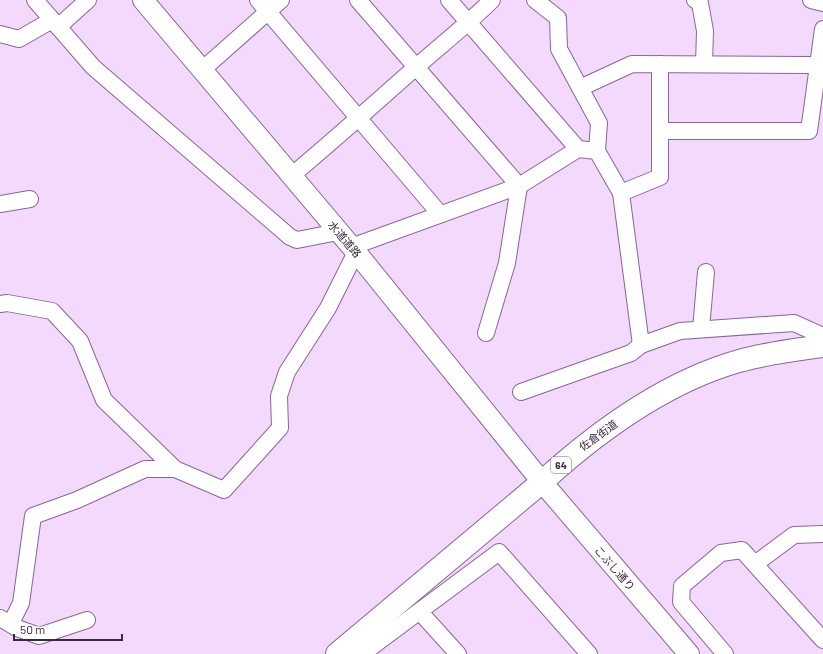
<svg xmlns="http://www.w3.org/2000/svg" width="823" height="654" viewBox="0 0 823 654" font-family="Barlow,'Noto Sans JP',sans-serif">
  <rect width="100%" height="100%" fill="#f3d9fc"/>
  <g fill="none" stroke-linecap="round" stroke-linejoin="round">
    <g stroke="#8b6498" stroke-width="18">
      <g id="minor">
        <polyline points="35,0 93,67 290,237 297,240 338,232"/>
        <polyline points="258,0 440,214"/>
        <polyline points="358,0 519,186 507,263 486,333"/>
        <polyline points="449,0 578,149"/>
        <polyline points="695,0 700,3 705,31 704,64"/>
        <polyline points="811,0 823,3"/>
        <polyline points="58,27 88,0"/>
        <polyline points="0,34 19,39 52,20"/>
        <polyline points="202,70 281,0"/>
        <polyline points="580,88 632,64 811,65 823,66"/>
        <polyline points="660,131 809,131 823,29"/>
        <polyline points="597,151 621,193 641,345"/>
        <path d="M291 176C333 141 374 104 415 68 441 45 468 24 492 0"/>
        <polyline points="621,193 660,177 660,64"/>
        <polyline points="0,204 30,199"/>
        <polyline points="351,247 519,186 578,149 597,151 599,123 559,49 558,18 535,0"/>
        <polyline points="0,304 7,303 52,311 80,341 104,400 175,469 224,490 280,428 279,396 287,372 328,308 356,252"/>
        <polyline points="701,329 706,272"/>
        <polyline points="521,392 631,353 641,345 680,331 794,323 823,336"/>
        <polyline points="755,564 794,535 823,534"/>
        <polyline points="420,612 458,654"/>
        <polyline points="0,618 17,628 39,636 87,620"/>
        <polyline points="11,623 21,603 33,516 77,500 145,469 175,469"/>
        <polyline points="362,654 499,552 589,654"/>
        <polyline points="725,654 681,602 682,586 721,553 742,550 823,640"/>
      </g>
    </g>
    <g stroke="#8b6498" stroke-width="22">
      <polyline id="tertiary" points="143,0 356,252 542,482 689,654"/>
    </g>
    <g stroke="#8b6498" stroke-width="24">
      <path id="primary" d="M337 654 542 482C598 431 665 382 739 361 767 353 795 350 823 346"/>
    </g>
    <use href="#minor" stroke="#fff" stroke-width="16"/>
    <use href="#tertiary" stroke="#fff" stroke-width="20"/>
    <use href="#primary" stroke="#fff" stroke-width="22"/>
  </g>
  <g text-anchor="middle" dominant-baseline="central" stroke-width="3" stroke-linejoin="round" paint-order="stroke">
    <rect fill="#fff" stroke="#746878" stroke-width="1" x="551" y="457" width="20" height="16" rx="3"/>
    <g font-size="10" font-weight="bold" fill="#38273e">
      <text x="561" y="465">64</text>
    </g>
    <g font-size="11" fill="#38273e" stroke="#fff">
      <text transform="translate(345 239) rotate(49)">水道道路</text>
      <text transform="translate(598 435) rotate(-36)">佐倉街道</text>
      <text transform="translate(615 568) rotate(49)">こぶし通り</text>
    </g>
  </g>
  <path d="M14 634v6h108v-6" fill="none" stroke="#38273e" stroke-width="2"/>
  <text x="20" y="634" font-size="12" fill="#38273e" stroke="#ffffff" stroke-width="3" paint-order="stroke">50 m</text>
</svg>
